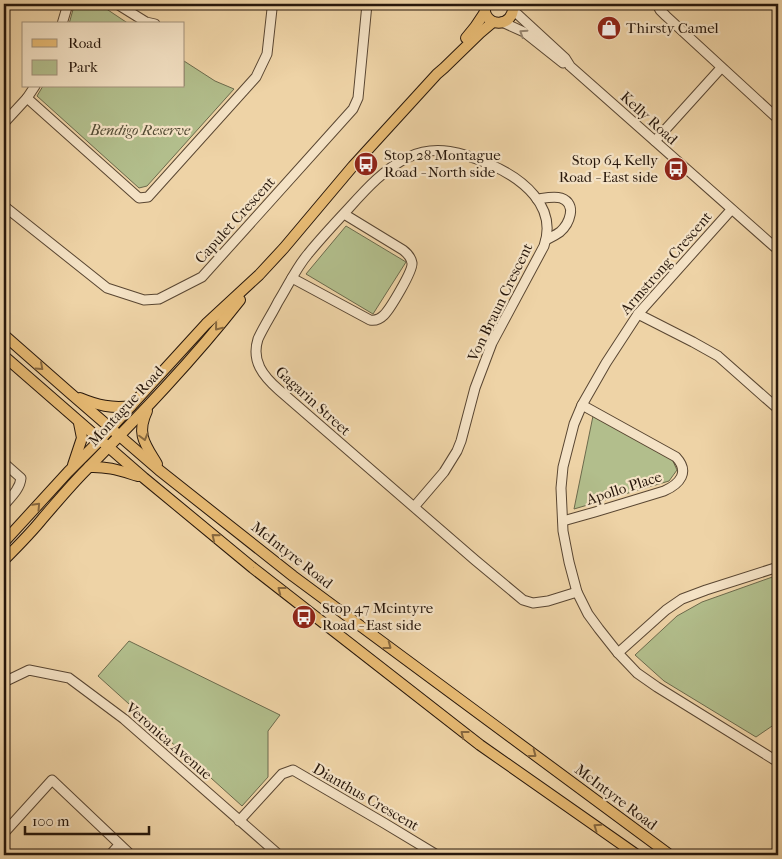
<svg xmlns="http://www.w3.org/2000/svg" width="782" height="859" viewBox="0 0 782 859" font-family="'IM FELL French Canon',serif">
  <rect width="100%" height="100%" fill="#eed3a6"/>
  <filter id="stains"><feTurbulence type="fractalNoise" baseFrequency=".004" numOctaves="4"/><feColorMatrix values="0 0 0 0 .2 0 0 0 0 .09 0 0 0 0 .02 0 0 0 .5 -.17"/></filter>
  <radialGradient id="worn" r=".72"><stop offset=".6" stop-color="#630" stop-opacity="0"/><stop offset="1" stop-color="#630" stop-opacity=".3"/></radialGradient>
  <g fill="#b2be8c" stroke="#6c6a4c">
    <polygon points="76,4 99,4 129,24 69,24 74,6"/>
    <polygon points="184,61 215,81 234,89 147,186 139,188 37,96 43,86 184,86"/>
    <polygon points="346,226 406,262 373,314 306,274"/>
    <polygon points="593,416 672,459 677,470 669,481 574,509"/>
    <polygon points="778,575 778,722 756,737 664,681 635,655 677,616 702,602"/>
    <polygon points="129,641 280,715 268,731 268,777 242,806 98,676"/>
  </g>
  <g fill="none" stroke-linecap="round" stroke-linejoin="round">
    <g stroke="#594632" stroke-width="11">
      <g id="minor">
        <polyline points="117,4 146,22 155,24"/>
        <polyline points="657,4 660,10 666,16 778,119"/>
        <polyline points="514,11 565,58 570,66 778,250"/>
        <polyline points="502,22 524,32 563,63"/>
        <polyline points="62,24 68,4"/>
        <polyline points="27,98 139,198 148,197 256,77 267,54 272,9 271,4"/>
        <polyline points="4,123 27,98 35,86"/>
        <polyline points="655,141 721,68"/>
        <path d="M537 199C545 198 554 196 561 198 578 204 569 224 560 232 556 235 551 237 546 240"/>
        <polyline points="4,206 107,288 144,300 159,299 202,277 353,109 358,98 367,4"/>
        <polyline points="731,210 638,314 606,363 582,405 574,424 563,467 561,488 563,531 569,562 577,592 588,614 599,629 618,653 637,673 657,687 778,762"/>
        <path d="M292 278 370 320C376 321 380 319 384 315 390 309 413 271 412 263 411 257 407 253 403 250L344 214"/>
        <polyline points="638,314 693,342 718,356 778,409"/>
        <path d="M4 463 21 478C20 489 11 497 4 505"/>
        <path d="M414 507 444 472 457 451 461 441 475 388 492 343 544 246C558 206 522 178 489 164 464 153 436 144 409 157 385 168 366 189 349 208 335 223 321 238 308 254 296 268 288 286 278 302 272 314 264 326 258 339 251 361 263 376 279 390L475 560 523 600 533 603 548 601 577 592"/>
        <path d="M563 521 595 512 664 491C680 484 690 472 676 457L582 405"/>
        <polyline points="4,547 10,553"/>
        <polyline points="618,653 666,610 682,599 706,590 778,567"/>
        <polyline points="4,682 29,670 69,678 124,719 279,855"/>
        <polyline points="239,821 282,774 293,770 384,823 437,855"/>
        <polyline points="4,833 52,780 131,855"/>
        <polyline points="110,855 119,845"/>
      </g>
    </g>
    <g stroke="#27170b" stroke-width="12">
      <g id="major">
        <path d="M485 4C481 29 516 29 513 4"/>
        <polyline points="466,38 475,27 485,12"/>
        <polyline points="4,335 70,393 159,470 293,576 670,855"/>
        <polyline points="4,356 144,478 253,568 480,745 637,855"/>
        <path d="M80 398C97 405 112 409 131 406"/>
        <path d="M147 411C136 434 145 444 157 464"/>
        <polyline points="73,465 82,438 79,423"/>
        <path d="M89 467C107 466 121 471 138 476"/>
        <polyline points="4,542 68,472 100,440 206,324 259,275 284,248 353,166 437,74 444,68 480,33 493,22"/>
        <path d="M4 560C17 547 31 533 43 518 57 502 71 485 86 470 140 415 193 360 240 300"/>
      </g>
    </g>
    <use href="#minor" stroke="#f4e2c5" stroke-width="9"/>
    <use href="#major" stroke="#e7ba73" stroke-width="10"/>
  </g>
  <defs><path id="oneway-chevron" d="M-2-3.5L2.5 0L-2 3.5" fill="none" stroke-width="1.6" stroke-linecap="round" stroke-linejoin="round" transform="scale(1.25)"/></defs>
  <use stroke="#988771" href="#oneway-chevron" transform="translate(523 33) rotate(-147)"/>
  <g stroke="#87683f">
    <use href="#oneway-chevron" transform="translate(218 327) rotate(129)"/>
    <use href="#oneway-chevron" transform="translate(40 367) rotate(42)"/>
    <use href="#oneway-chevron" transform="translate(144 437) rotate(75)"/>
    <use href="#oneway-chevron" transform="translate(37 506) rotate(-47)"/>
    <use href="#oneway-chevron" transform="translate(215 537) rotate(-141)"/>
    <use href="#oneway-chevron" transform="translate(281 590) rotate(-142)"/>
    <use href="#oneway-chevron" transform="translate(388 646) rotate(37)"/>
    <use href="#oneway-chevron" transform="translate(464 734) rotate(-142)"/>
    <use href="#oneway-chevron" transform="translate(533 754) rotate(37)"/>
    <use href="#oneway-chevron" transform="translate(597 827) rotate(-145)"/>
  </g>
  <defs>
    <g id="shop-disc" transform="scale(1.25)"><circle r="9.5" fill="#8f2418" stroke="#f4e2c5"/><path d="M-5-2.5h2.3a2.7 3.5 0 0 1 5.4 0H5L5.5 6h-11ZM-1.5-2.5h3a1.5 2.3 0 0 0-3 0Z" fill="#fff"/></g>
    <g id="bus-disc" transform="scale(1.25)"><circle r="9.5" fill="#8f2418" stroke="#f4e2c5"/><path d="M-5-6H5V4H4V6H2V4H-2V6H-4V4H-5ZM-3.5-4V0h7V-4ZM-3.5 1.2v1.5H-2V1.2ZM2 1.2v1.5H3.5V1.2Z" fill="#fff"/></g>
  </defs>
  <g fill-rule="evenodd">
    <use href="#shop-disc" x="609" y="28"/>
    <use href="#bus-disc" x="366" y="164"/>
    <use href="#bus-disc" x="676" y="169"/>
    <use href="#bus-disc" x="304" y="617"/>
  </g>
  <g text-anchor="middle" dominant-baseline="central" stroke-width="4.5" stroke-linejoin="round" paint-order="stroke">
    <g font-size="15" fill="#27170b" stroke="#f4e2c5" text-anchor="start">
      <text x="626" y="28">Thirsty Camel</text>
      <text x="384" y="155">Stop 28 Montague<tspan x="384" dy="17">Road - North side</tspan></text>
      <text x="658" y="160" text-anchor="end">Stop 64 Kelly<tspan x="658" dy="17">Road - East side</tspan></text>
      <text x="322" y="608">Stop 47 Mcintyre<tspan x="322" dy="17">Road - East side</tspan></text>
    </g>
    <g font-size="15" fill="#27170b" stroke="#f4e2c5">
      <text transform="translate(649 118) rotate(42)">Kelly Road</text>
      <text transform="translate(235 220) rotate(-48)">Capulet Crescent</text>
      <text transform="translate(666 263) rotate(-49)">Armstrong Crescent</text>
      <text transform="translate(500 302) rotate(-64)">Von Braun Crescent</text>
      <text transform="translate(313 401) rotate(42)">Gagarin Street</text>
      <text transform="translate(126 406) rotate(-47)">Montague Road</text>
      <text transform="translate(624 488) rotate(-18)">Apollo Place</text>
      <text transform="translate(292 555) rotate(38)">McIntyre Road</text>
      <text transform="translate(169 741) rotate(41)">Veronica Avenue</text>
      <text transform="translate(366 797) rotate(30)">Dianthus Crescent</text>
      <text transform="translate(616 797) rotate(37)">McIntyre Road</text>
    </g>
    <g font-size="15" font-style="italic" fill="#514932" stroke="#f4e2c5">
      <text x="140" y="130">Bendigo Reserve</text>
    </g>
  </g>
  <rect width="782" height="859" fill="none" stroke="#eed3a6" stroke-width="20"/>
  <rect x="5" y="5" width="772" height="849" fill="none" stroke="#27170b" stroke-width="2.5"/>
  <rect x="10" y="10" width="762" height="839" fill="none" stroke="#27170b"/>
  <rect x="22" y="22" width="162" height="65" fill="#f4e2c5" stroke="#a2917b"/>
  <rect x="32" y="39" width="25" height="8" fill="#e7ba73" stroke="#a2917b"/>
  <text x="68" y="48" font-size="15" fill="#27170b">Road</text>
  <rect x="32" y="60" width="25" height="15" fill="#b2be8c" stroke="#a2917b"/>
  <text x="68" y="72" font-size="15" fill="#27170b">Park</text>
  <path d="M25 826v8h124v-8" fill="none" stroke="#27170b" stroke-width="2.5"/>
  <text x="32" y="826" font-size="15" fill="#27170b" stroke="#f4e2c5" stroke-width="4" paint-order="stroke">100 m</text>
  <rect width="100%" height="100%" filter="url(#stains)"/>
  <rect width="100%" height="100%" fill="url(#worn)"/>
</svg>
